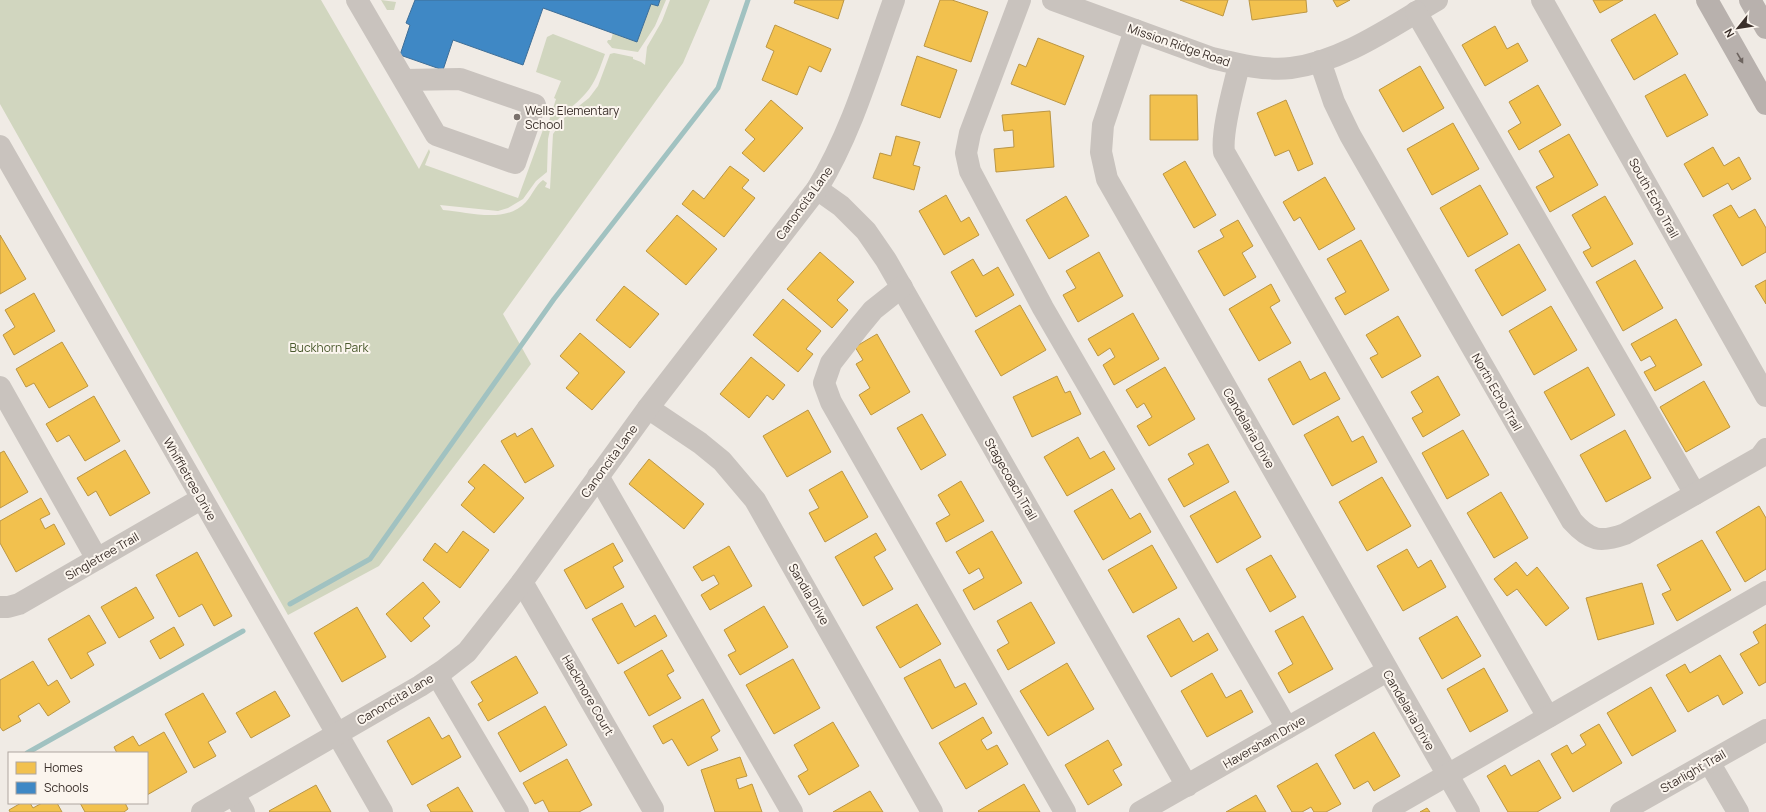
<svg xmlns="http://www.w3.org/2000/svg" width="1766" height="812" viewBox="0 0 1766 812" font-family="Manrope,sans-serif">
  <rect width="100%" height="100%" fill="#f0ebe5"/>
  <g fill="#d1d6bf">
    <path d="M0 0H321L419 169 429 149 430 152 425 165 518 198 544 127 550 130 548 139 547 172 536 181 523 199 508 208 498 211 440 205 443 210C469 212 506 224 526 202 533 194 535 186 543 180L547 183 545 187 550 189 553 134 565 117 589 98 598 86 610 54 614 53 633 57V59L641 62 645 65 647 47 662 21 670 0H710L683 63 503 314 531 364 379 566 288 615 0 104Z"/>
    <polygon points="381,0 396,2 394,10 387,10"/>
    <polygon points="660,0 666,0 655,26 638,52 612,48 607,42 608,40 611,40 613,33 637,42 651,4 658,6"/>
    <path d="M553 34 605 54C600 67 596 82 586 93 576 105 562 113 553 125L548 124 556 99 554 98 561 81 536 72 547 37Z"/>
  </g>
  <g fill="#f2c14e" stroke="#bb9644">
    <polygon points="795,0 844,0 838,19 794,3"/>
    <polygon points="940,0 952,0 988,12 971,62 924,46"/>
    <polygon points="1180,0 1228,0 1223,16"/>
    <polygon points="1249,0 1306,0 1307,12 1252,20"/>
    <polygon points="1333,0 1350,0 1337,7"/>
    <polygon points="1593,0 1623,0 1600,13"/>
    <polygon points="1655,14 1678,54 1634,80 1611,40"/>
    <polygon points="775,25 831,49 821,72 809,66 797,95 762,80 774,51 766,47"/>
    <polygon points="1495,26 1507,49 1518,43 1528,61 1485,86 1462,45"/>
    <polygon points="1038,38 1084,56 1065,105 1011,84 1019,64 1026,67"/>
    <polygon points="917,56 957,70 940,118 901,105"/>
    <polygon points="1420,66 1444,108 1403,132 1379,90"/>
    <polygon points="1685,74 1708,115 1667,137 1645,96"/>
    <polygon points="1538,85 1561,125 1519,150 1508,131 1521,123 1509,102"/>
    <polygon points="1150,95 1197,95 1198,140 1150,140"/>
    <polygon points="771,100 803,128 764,172 742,153 755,139 745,130"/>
    <polygon points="1286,100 1313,164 1298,171 1289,150 1275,156 1257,113"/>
    <polygon points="1050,111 1054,167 996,172 994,149 1014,147 1013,130 1004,131 1002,115"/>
    <polygon points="1453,123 1479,169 1432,195 1407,149"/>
    <polygon points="1569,134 1598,185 1550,212 1536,187 1554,177 1539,151"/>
    <polygon points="896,136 920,142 913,165 920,167 914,190 873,178 880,153 891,156"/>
    <polygon points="1713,147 1724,166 1739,157 1751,179 1732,190 1728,183 1703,197 1684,164"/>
    <polygon points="1185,161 1216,215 1194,228 1163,174"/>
    <polygon points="730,166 749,180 742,188 755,198 724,237 682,204 693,190 704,199"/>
    <polygon points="1325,177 1355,229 1319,250 1300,217 1294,221 1283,202"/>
    <polygon points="1480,185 1508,234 1468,257 1440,208"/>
    <polygon points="946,195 961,222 969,217 979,235 944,255 919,211"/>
    <polygon points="1066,196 1089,236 1049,259 1026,220"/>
    <polygon points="1605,196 1633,244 1592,267 1583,252 1591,248 1572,215"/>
    <polygon points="1731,205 1739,218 1755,209 1766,228 1766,252 1742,266 1713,215"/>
    <polygon points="677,215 717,249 686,285 646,251"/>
    <polygon points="1238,220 1253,246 1242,253 1256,277 1224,296 1198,251 1224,237 1220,230"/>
    <polygon points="0,235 26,279 0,294"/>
    <polygon points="1361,240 1389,290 1345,315 1335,298 1346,292 1327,259"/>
    <polygon points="1519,244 1546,290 1502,316 1475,270"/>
    <polygon points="820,252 854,282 837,300 848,310 832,328 787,289"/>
    <polygon points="1099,252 1123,296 1078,322 1063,295 1076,288 1066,271"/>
    <polygon points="973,259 983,276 998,267 1014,295 976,317 951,272"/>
    <polygon points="1635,260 1663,308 1623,331 1596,282"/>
    <polygon points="1766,280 1766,304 1755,286"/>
    <polygon points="1271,284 1280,301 1270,307 1291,343 1259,361 1229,309"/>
    <polygon points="624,286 659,314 630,348 596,320"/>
    <polygon points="34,293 55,331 14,355 3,335 15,327 5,310"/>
    <polygon points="783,299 821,331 806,349 813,354 798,372 753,335"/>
    <polygon points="1020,305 1046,350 1001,376 975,331"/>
    <polygon points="1551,306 1577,350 1534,375 1509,331"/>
    <polygon points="1133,313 1159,359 1114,385 1103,365 1115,357 1110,348 1098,356 1088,339"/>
    <polygon points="1398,316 1421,356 1382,378 1370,358 1378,354 1366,335"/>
    <polygon points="1676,319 1702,365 1655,391 1644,372 1656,366 1650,356 1641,361 1631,344"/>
    <polygon points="580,333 625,372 592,410 566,388 579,373 560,356"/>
    <polygon points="877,334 910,392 871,415 859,395 870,388 856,364 863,360 855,347"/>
    <polygon points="62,342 88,386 49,408 34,383 26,387 16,369"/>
    <polygon points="751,357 785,385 773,400 767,395 749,418 720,394"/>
    <polygon points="1300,361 1310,380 1325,372 1340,399 1293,425 1268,379"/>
    <polygon points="1165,367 1195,419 1149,446 1137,426 1152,417 1144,403 1137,408 1126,390"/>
    <polygon points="1588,367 1615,415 1571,440 1544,392"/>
    <polygon points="1057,376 1065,393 1070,391 1081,414 1032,437 1013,397"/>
    <polygon points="1438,376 1460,415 1423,437 1412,418 1423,412 1411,392"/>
    <polygon points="1704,381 1730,427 1686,452 1660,407"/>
    <polygon points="94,396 120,441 85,461 69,435 57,442 46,424"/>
    <polygon points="808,410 831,452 787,477 763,436"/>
    <polygon points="922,414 946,455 921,470 897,428"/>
    <polygon points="1338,416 1352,442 1363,436 1377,462 1332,486 1304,435"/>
    <polygon points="532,428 554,466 525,483 501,441 515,433 517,437"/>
    <polygon points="1463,430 1489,475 1447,499 1422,453"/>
    <polygon points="1625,430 1651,478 1606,502 1580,455"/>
    <polygon points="1078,437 1090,459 1104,451 1115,469 1067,496 1044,457"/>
    <polygon points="1208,444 1229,482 1184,507 1168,479 1194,464 1188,454"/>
    <polygon points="125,450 150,493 110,516 96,491 88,496 77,478"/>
    <polygon points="4,451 28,492 0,508 0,453"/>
    <polygon points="649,459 704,504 684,529 629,484"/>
    <polygon points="484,464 524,498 494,533 461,505 475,488 468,482"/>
    <polygon points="842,471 868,517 825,542 809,513 819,508 809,490"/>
    <polygon points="1382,477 1411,526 1367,551 1339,502"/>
    <polygon points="961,481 984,521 946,542 936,523 950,515 938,495"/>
    <polygon points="1112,489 1130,519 1140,513 1151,532 1103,560 1074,511"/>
    <polygon points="1235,491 1261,537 1217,563 1190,516"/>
    <polygon points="1501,492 1528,538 1494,558 1467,513"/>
    <polygon points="41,498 50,514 40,519 45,529 54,524 65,544 16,572 0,543 0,521"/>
    <polygon points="1759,506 1766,518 1766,569 1745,582 1716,532"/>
    <polygon points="463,531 489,550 460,588 423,560 435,543 447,553"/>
    <polygon points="992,531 1022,583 974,610 963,590 984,578 979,568 969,574 956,552"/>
    <polygon points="876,533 886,550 874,557 893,589 863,606 835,557"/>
    <polygon points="1702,540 1731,590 1677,621 1662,594 1671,590 1657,565"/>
    <polygon points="613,543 623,561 613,567 624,587 586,609 564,570"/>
    <polygon points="1152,545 1177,588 1133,613 1108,570"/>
    <polygon points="729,546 752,586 710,610 701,595 719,584 714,575 702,581 693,567"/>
    <polygon points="1407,549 1418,568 1431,560 1446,587 1403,611 1377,566"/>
    <polygon points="197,552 232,616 214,626 202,604 179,617 156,575"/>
    <polygon points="1271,555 1296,597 1270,612 1246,569"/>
    <polygon points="1516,562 1527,576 1537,567 1569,608 1546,626 1517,589 1507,596 1494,579"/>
    <polygon points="423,582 440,602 423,618 430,626 411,642 386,614"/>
    <polygon points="1642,583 1654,624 1598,640 1586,598"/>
    <polygon points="136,587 154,618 119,638 101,607"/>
    <polygon points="1031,602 1055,643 1008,670 997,650 1009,643 997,621"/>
    <polygon points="622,603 635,627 655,615 667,636 618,664 592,619"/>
    <polygon points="917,604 941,644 900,668 876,627"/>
    <polygon points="764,606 788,647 740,675 728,655 736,651 724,630"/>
    <polygon points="357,607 386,657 342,682 314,633"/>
    <polygon points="89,615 106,643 87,653 94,665 71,679 48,639"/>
    <polygon points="1303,616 1333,669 1289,693 1278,673 1293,664 1275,631"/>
    <polygon points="1457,616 1481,656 1442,679 1419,638"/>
    <polygon points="1179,618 1193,642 1208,633 1218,650 1171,677 1147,636"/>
    <polygon points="1766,624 1766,682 1759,686 1740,654 1759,643 1753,632"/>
    <polygon points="174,627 184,645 160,659 150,641"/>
    <polygon points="662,650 674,671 667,675 681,698 649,716 624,672"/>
    <polygon points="1720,655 1743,693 1723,705 1718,695 1688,712 1666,675 1685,664 1690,673"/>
    <polygon points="516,656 538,693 488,721 478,704 483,701 471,682"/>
    <polygon points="793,659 820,708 774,734 746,685"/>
    <polygon points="940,659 955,688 965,683 977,704 932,729 904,678"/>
    <polygon points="33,661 48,686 57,680 70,702 48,716 39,703 18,716 21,721 3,731 0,727 0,680"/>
    <polygon points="1067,663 1094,709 1048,736 1020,691"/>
    <polygon points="1484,668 1508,711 1470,732 1447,689"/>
    <polygon points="1212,673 1226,698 1241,690 1253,712 1207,737 1181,691"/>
    <polygon points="1651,687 1676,731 1632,756 1607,713"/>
    <polygon points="275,691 290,716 251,738 236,713"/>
    <polygon points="203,693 226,732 208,742 216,756 194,768 165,714"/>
    <polygon points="703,699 720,731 711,737 718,750 688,766 672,739 663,744 653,726"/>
    <polygon points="545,706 567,745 520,772 498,733"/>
    <polygon points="429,717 442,739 449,735 461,757 412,785 387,741"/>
    <polygon points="983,717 992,733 981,740 987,750 997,745 1008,764 966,789 939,743"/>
    <polygon points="833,722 859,766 809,795 798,776 808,770 794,745"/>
    <polygon points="1599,724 1622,763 1573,792 1551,754 1567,745 1572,754 1586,745 1580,735"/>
    <polygon points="164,732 187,772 147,795 147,753 117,753 114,747 133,736 139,746"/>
    <polygon points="1374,732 1400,776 1374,791 1368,781 1354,789 1335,755"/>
    <polygon points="1108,740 1122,765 1113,770 1122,785 1088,805 1065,765"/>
    <polygon points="740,757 747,776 736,779 739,789 752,784 762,812 715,812 701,770"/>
    <polygon points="567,759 592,805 579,812 549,812 543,800 535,804 523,783"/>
    <polygon points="1539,760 1561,798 1537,812 1508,812 1487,776 1505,765 1511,776"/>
    <polygon points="1317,763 1341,804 1326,812 1314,812 1311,807 1302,812 1292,812 1277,786"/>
    <polygon points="1024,784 1040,812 979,812 978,811"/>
    <polygon points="316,785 331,812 270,812 269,811"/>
    <polygon points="458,787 473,812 431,812 427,805"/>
    <polygon points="870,791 883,812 833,812"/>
    <polygon points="1256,795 1266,812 1226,812"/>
    <polygon points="21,803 30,803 33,808 42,803 57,803 62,812 10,812 9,810"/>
    <polygon points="80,803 125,803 128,809 124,812 85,812"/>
    <polygon points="1427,808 1430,812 1420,812"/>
  </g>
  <polygon fill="#3f88c5" stroke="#3e6e97" points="415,0 660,0 658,6 651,4 637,42 543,8 523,65 453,40 443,70 400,55 410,25 406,23"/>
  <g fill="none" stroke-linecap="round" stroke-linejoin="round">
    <g stroke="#a1c2c1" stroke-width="5">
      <polyline points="290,604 370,559 554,299 718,88 748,0"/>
      <polyline points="27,753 243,631"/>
    </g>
    <g stroke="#c9c3be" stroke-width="22">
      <polyline points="357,0 436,135 515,163 535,105 460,79 404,80"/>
      <polyline points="1020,0 970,133 966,153 970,171 1043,308 1287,728"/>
      <path d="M1053 0 1212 58C1237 64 1265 71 1291 68 1344 61 1392 26 1437 0"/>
      <polyline points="1542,0 1766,396"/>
      <polyline points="1416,12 1695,494"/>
      <polyline points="1135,30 1103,125 1101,152 1107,179 1469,812"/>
      <path d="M1320 61 1334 102 1350 135 1572 521C1590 541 1600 543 1625 534L1760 457 1766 449"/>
      <path d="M1239 65C1234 87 1221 131 1224 152L1548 717"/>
      <polyline points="0,146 382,812"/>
      <polyline points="817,189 841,206 866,231 886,260 1187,786"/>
      <polyline points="902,287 873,310 859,327 831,363 824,383 831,402 1065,812"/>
      <polyline points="0,387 97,559"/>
      <polyline points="648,408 700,443 722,461 755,500 932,812"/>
      <polyline points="598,476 792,812"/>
      <polyline points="522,582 653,809"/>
      <polyline points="0,607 8,607 19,604 201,499"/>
      <polyline points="437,675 518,812"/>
      <polyline points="1709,762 1738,812"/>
      <polyline points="234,794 244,812"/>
      <path d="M202 812 420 686 444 670 467 652 522 582 648 408 817 189C853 130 871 64 894 0"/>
      <polyline points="1140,812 1387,671"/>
      <polyline points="1383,812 1766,592"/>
      <polyline points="1621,812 1766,730"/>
    </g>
    <g stroke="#b8b1ad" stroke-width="22">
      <polyline points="1707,0 1766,104"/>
      <polyline points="1750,0 1766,28"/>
    </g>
  </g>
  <defs><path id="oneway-solid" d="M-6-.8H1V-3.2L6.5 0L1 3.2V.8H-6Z"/></defs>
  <use fill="#6d645f" href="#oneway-solid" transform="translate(1740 58) rotate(60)"/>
  <circle fill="#7a716c" stroke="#fbf5ee" stroke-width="1.5" cx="517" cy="117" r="4"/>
  <g text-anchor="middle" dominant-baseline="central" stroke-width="4" stroke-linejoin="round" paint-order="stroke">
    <g font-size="12" fill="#3b302b" stroke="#fbf5ee">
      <text transform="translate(1179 45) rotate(19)">Mission Ridge Road</text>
      <text transform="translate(1654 198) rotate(61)">South Echo Trail</text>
      <text transform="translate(804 203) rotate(-54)">Canoncita Lane</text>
      <text transform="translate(1497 392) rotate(60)">North Echo Trail</text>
      <text transform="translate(1249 428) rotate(60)">Candelaria Drive</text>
      <text transform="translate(609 461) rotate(-54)">Canoncita Lane</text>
      <text transform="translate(190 479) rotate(60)">Whiffletree Drive</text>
      <text transform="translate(1011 479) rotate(60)">Stagecoach Trail</text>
      <text transform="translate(102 556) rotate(-30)">Singletree Trail</text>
      <text transform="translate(809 594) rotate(60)">Sandia Drive</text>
      <text transform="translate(588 695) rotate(60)">Hackmore Court</text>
      <text transform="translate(395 699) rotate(-31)">Canoncita Lane</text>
      <text transform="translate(1409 710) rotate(60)">Candelaria Drive</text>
      <text transform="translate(1264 742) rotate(-30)">Haversham Drive</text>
      <text transform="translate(1693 771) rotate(-30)">Starlight Trail</text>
    </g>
    <g font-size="12" fill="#3b302b" stroke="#fbf5ee" text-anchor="start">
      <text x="525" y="110">Wells Elementary<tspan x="525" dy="14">School</tspan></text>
    </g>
    <g font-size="12" fill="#4a5a2e" stroke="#fbf5ee">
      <text x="329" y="347">Buckhorn Park</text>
    </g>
  </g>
  <rect x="8" y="752" width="140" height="52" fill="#fbf5ee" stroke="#aea6a0"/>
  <rect x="16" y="762" width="20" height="12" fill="#f2c14e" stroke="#aea6a0"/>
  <text x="44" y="772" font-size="12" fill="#3b302b">Homes</text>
  <rect x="16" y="782" width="20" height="12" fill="#3f88c5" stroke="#aea6a0"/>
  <text x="44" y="792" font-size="12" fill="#3b302b">Schools</text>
  <g transform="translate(1738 28) rotate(240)" stroke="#fbf5ee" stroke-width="3" paint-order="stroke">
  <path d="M0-3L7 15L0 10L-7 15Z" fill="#3b302b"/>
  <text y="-6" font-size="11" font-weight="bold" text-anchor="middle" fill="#3b302b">N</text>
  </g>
</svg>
